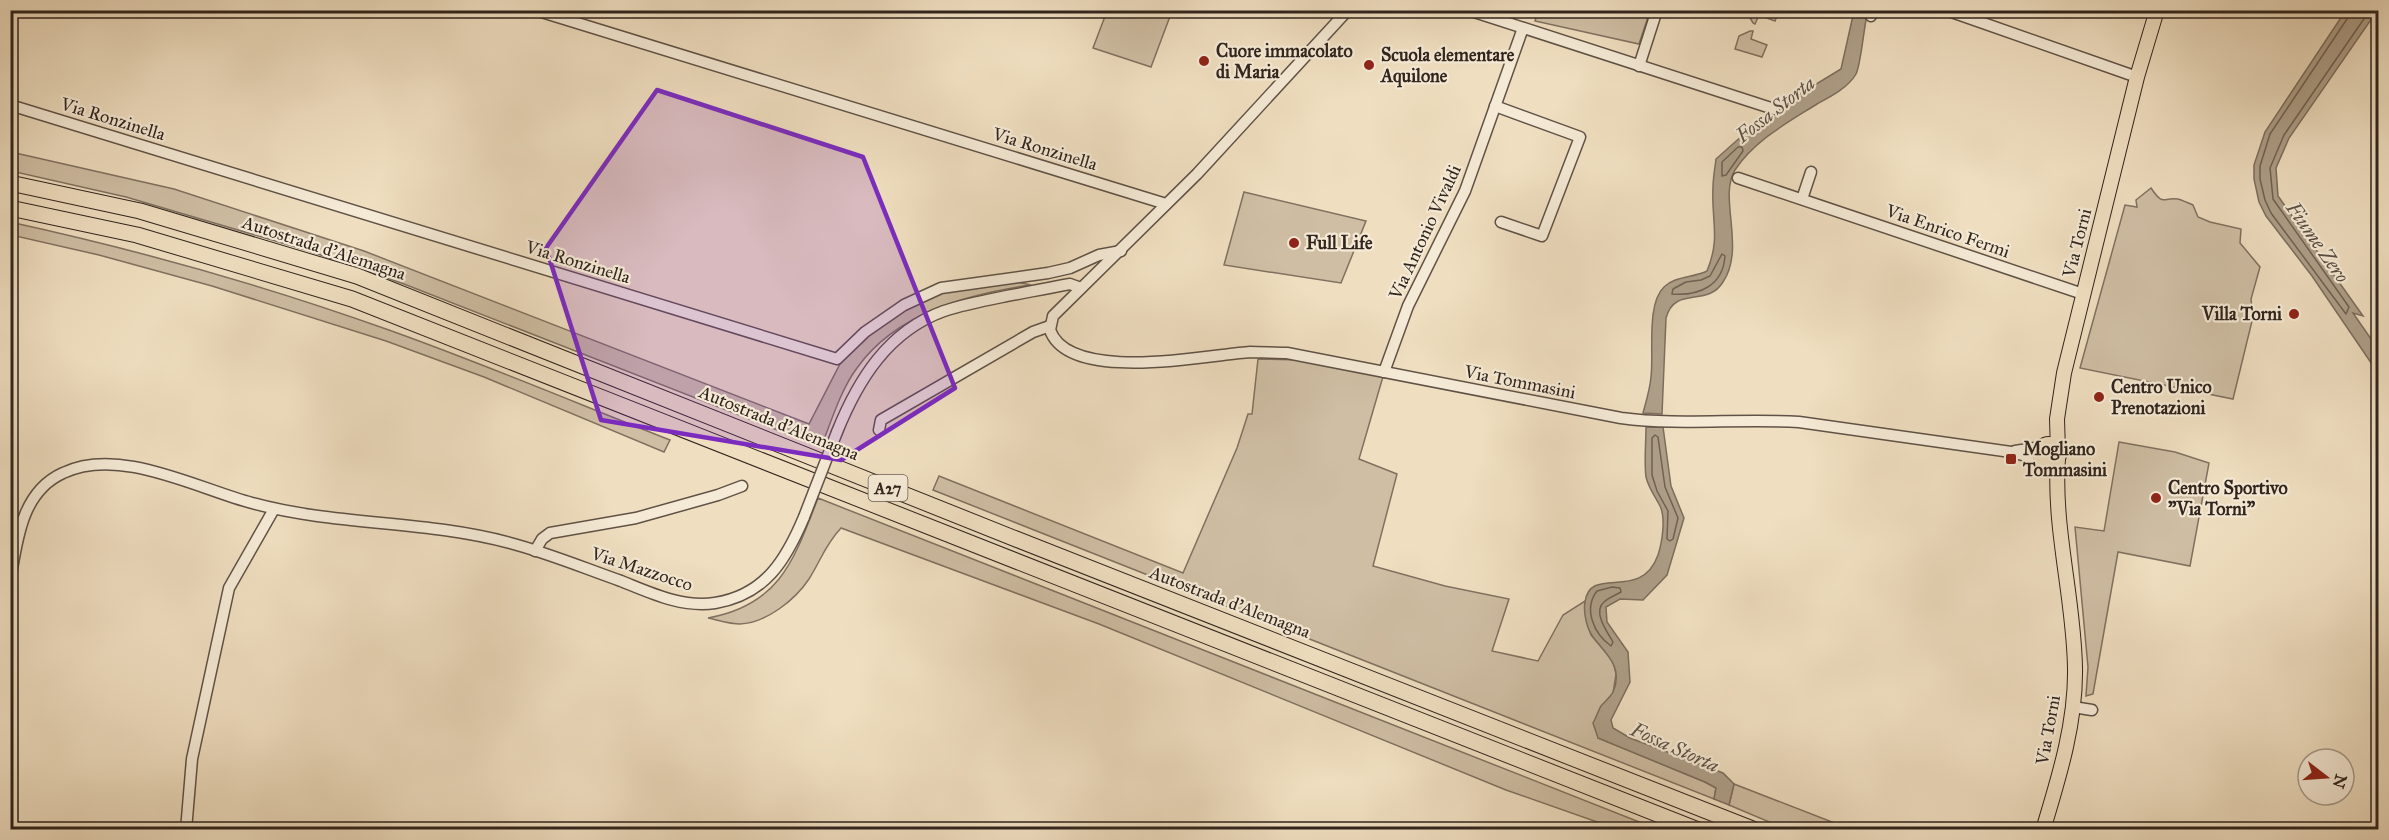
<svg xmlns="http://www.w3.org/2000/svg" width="2389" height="840" viewBox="0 0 2389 840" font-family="'IM FELL Great Primer',serif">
  <rect width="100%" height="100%" fill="#efdec0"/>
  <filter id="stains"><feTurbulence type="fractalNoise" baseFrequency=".00333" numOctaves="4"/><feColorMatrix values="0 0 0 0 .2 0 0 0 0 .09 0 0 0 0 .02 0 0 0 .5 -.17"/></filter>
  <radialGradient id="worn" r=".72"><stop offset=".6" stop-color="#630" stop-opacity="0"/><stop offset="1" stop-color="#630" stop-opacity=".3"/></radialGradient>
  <g fill="#cfbea4" stroke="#807160" stroke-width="1.5">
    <polygon points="1107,11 1172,11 1151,67 1093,48"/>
    <polygon points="1538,11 1538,10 1650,11 1639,44 1535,21"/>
    <polygon points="1746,11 1779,11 1775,21 1759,15 1755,24 1753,23"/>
    <polygon points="1750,31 1753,31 1751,39 1767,45 1762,57 1735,49 1739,36"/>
    <path d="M11 152 174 189 364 251 809 424 841 362 877 320 934 291 998 278 1031 285C968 294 896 313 857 368 840 391 832 420 821 447L404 284 309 251 126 197 11 171Z"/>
    <path d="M2151 188C2164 207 2162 197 2178 199 2182 200 2188 203 2193 205L2198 217 2210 222 2241 229 2240 243 2260 267 2251 299 2253 317 2233 399 2080 368 2125 205 2137 207 2136 200Z"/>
    <polygon points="1244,192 1366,221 1341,283 1224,265"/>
    <path d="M10 222C138 250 263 285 386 329 482 363 576 403 670 440L664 452 484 377 386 341 212 286 99 255 11 235Z"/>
    <polygon points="1258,359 1300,360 1384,373 1359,459 1397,474 1373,566 1445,586 1509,599 1492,651 1538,661 1563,615 1585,601 1587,622 1591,635 1613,661 1616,674 1613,693 1601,707 1598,738 1705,782 1716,788 1714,799 933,490 939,476 1183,573 1237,448 1248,414 1252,414"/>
    <polygon points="2119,442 2175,452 2209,463 2190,566 2118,552 2093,694 2086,696 2088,667 2075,527 2104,531"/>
    <path d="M818 498 1657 829H1617L1506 790 1099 624 841 528C825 545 821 560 809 579 795 600 766 623 740 624 730 624 718 620 708 618 780 605 794 560 818 498Z"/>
    <polygon points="1734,784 1850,829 1786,829 1729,805"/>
  </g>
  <g fill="#ae9f89" stroke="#7c6e5e" stroke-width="1.5">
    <polygon points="2346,10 2377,11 2289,138 2276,168 2278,196 2363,316 2353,313 2378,349 2378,373 2312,276 2266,216 2259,202 2254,179 2254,165 2265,132"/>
    <path d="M1854 11H1868C1864 24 1861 65 1856 74 1848 88 1830 97 1817 104 1787 123 1755 140 1735 170 1718 197 1746 248 1723 282 1707 308 1675 285 1666 318L1662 414 1643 413C1646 402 1650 389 1651 377 1654 354 1646 304 1664 287 1675 276 1693 278 1707 271 1721 237 1711 221 1713 187 1713 178 1715 168 1716 159L1762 118 1767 120 1793 98 1841 69Z"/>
    <path d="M1646 427H1663L1671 486 1684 518 1667 575 1643 600 1620 599 1606 607 1607 622 1628 652 1630 682 1611 720 1613 728 1630 738 1723 773 1734 784 1729 805 1714 799 1716 788 1705 782 1598 738 1593 723C1596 718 1598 711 1601 706 1604 702 1610 698 1613 692 1624 667 1606 654 1593 637 1587 629 1583 612 1585 602 1590 564 1641 603 1658 555 1662 543 1666 518 1660 506 1655 496 1649 489 1646 477 1644 462 1646 443 1646 427Z"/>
  </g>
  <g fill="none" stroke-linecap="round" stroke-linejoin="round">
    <g stroke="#6f6253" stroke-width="1.5">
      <polyline points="2350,10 2349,16 2270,134 2260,166 2260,179 2265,200 2271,213 2346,314 2349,307 2273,199 2270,168 2284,135 2370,10"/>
      <polygon points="1738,147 1742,147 1743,151 1726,175 1722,176 1722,162"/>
      <path d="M1722 254 1725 256C1723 286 1699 296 1672 294L1673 289 1686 282 1701 280 1710 276Z"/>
      <polygon points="1655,435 1658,437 1665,487 1678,518 1673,539 1670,541 1667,539 1668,511 1657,491 1652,475 1652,438"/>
      <path d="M1612 587 1620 588 1621 592C1616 595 1608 598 1604 602 1592 612 1608 633 1613 642L1611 646C1594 634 1583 609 1597 591Z"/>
    </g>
    <g stroke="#605246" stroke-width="13">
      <g id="minor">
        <polyline points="535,10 1166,204"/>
        <polyline points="1468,10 1774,109"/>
        <polyline points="1946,10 2137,77"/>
        <path d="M1347 11 1197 174 1053 316 1050 330C1069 384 1207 355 1250 352 1262 352 1275 353 1287 353L1621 418C1680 426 1740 418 1799 422L2011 452 2041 460"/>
        <polyline points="1871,16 1872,10"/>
        <polyline points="1639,66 1657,10"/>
        <polyline points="10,105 837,359 865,332 904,305 941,288 1048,273 1070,268 1099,255 1121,251"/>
        <polyline points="1495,106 1580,137 1542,236 1501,222"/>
        <polyline points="1738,178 2083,294"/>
        <polyline points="1802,199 1811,172"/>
        <polyline points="1384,372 1408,306 1465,191 1523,28"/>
        <polyline points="879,430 881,420 1033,332 1050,326"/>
        <path d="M837 432C858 380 888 331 944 311 962 305 982 301 1002 297 1024 293 1047 288 1070 284L1081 288"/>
        <polyline points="2015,451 2041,447"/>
        <polyline points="535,551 542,539 550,533 636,518 718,495 742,486"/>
        <path d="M10 581C17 541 21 492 63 473 119 446 196 488 252 503 336 526 426 520 510 543 548 553 584 568 621 581 651 593 682 608 715 603 765 595 786 560 804 517"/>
        <polyline points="2073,707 2092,710"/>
        <polyline points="186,830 192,759 229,588 274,509"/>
      </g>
    </g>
    <g stroke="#30241d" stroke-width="16">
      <g id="major">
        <circle cx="2049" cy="454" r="10"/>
        <polyline points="2058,451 2057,419 2064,373 2137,77 2157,10"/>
        <path d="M2043 830C2059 777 2076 723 2075 668 2074 598 2053 528 2058 458"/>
      </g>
    </g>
    <g stroke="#30241d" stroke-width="17">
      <g id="highway">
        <polyline points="10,183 140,211 357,276 1016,539 1755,830"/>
        <polyline points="10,208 137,235 352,299 1698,830"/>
      </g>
    </g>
    <use href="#minor" stroke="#f5ead6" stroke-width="10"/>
    <use href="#major" stroke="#efdec0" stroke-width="14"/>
    <use href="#highway" stroke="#efdec0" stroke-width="15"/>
    <g stroke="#605246" stroke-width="13" stroke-linecap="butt">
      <polyline id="minor-bridge" points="804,517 837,432"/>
    </g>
    <use href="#minor-bridge" stroke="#f5ead6" stroke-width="10"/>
  </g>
  <path fill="#7b2cbf" fill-opacity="0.2" stroke="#7b2cbf" stroke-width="4.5" stroke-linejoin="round" d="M657 90 863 157 955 388 841 460 601 420 546 248Z"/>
  <g fill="#8f2418" stroke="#f5ead6" stroke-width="2">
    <circle cx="1204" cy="61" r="6"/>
    <circle cx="1369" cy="65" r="6"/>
    <circle cx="1294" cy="243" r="6"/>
    <circle cx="2294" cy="314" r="6"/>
    <circle cx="2099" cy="397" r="6"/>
    <rect x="2005" y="453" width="12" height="12" rx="3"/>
    <circle cx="2156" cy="498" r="6"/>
  </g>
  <g text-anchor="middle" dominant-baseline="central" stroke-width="4.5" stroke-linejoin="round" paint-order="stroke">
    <rect fill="#f5ead6" stroke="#6b5f54" stroke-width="1.5" x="868.5" y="475" width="39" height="26" rx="4.5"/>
    <g font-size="16" font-weight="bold" fill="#30241d">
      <text x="888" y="488">A27</text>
    </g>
    <g font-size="18" font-weight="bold" fill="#30241d" stroke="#f5ead6" text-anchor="start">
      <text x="1216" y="51">Cuore immacolato<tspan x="1216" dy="21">di Maria</tspan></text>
      <text x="1381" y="55">Scuola elementare<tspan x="1381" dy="21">Aquilone</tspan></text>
      <text x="1306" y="243">Full Life</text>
      <text x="2282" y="314" text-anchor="end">Villa Torni</text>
      <text x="2111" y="387">Centro Unico<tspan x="2111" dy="21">Prenotazioni</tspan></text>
      <text x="2023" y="449">Mogliano<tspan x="2023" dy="21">Tommasini</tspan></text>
      <text x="2168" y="488">Centro Sportivo<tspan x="2168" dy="21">"Via Torni"</tspan></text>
    </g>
    <g font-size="18" fill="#30241d" stroke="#f5ead6">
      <text transform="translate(113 119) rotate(17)">Via Ronzinella</text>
      <text transform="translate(1045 149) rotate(17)">Via Ronzinella</text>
      <text transform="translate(1948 231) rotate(19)">Via Enrico Fermi</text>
      <text transform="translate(1425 232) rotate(-65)">Via Antonio Vivaldi</text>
      <text transform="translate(2077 243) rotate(-76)">Via Torni</text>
      <text transform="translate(324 248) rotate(18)">Autostrada d'Alemagna</text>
      <text transform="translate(578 262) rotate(17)">Via Ronzinella</text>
      <text transform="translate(1520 382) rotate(11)">Via Tommasini</text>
      <text transform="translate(779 423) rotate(22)">Autostrada d'Alemagna</text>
      <text transform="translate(642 569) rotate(18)">Via Mazzocco</text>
      <text transform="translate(1230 602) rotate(21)">Autostrada d'Alemagna</text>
      <text transform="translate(2048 730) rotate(-80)">Via Torni</text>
    </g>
    <g font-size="20" font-style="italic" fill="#5c4f43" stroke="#f5ead6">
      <text transform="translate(1775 109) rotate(-38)">Fossa Storta</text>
      <text transform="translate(2318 242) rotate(55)">Fiume Zero</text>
      <text transform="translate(1675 747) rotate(24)">Fossa Storta</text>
    </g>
  </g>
  <rect width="2389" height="840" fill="none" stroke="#efdec0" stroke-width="36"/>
  <rect x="12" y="12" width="2365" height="816" fill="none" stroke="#30241d" stroke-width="3"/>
  <rect x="18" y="18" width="2353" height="804" fill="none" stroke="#30241d" stroke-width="1.5"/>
  <g transform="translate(2326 777) rotate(107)"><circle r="28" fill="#f5ead6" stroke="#a69b8c" stroke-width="1.5"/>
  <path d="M0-4.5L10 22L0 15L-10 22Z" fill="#8f2418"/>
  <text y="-9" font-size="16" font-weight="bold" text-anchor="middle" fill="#30241d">N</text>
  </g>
  <rect width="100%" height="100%" filter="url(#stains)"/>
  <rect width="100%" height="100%" fill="url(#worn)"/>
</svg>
